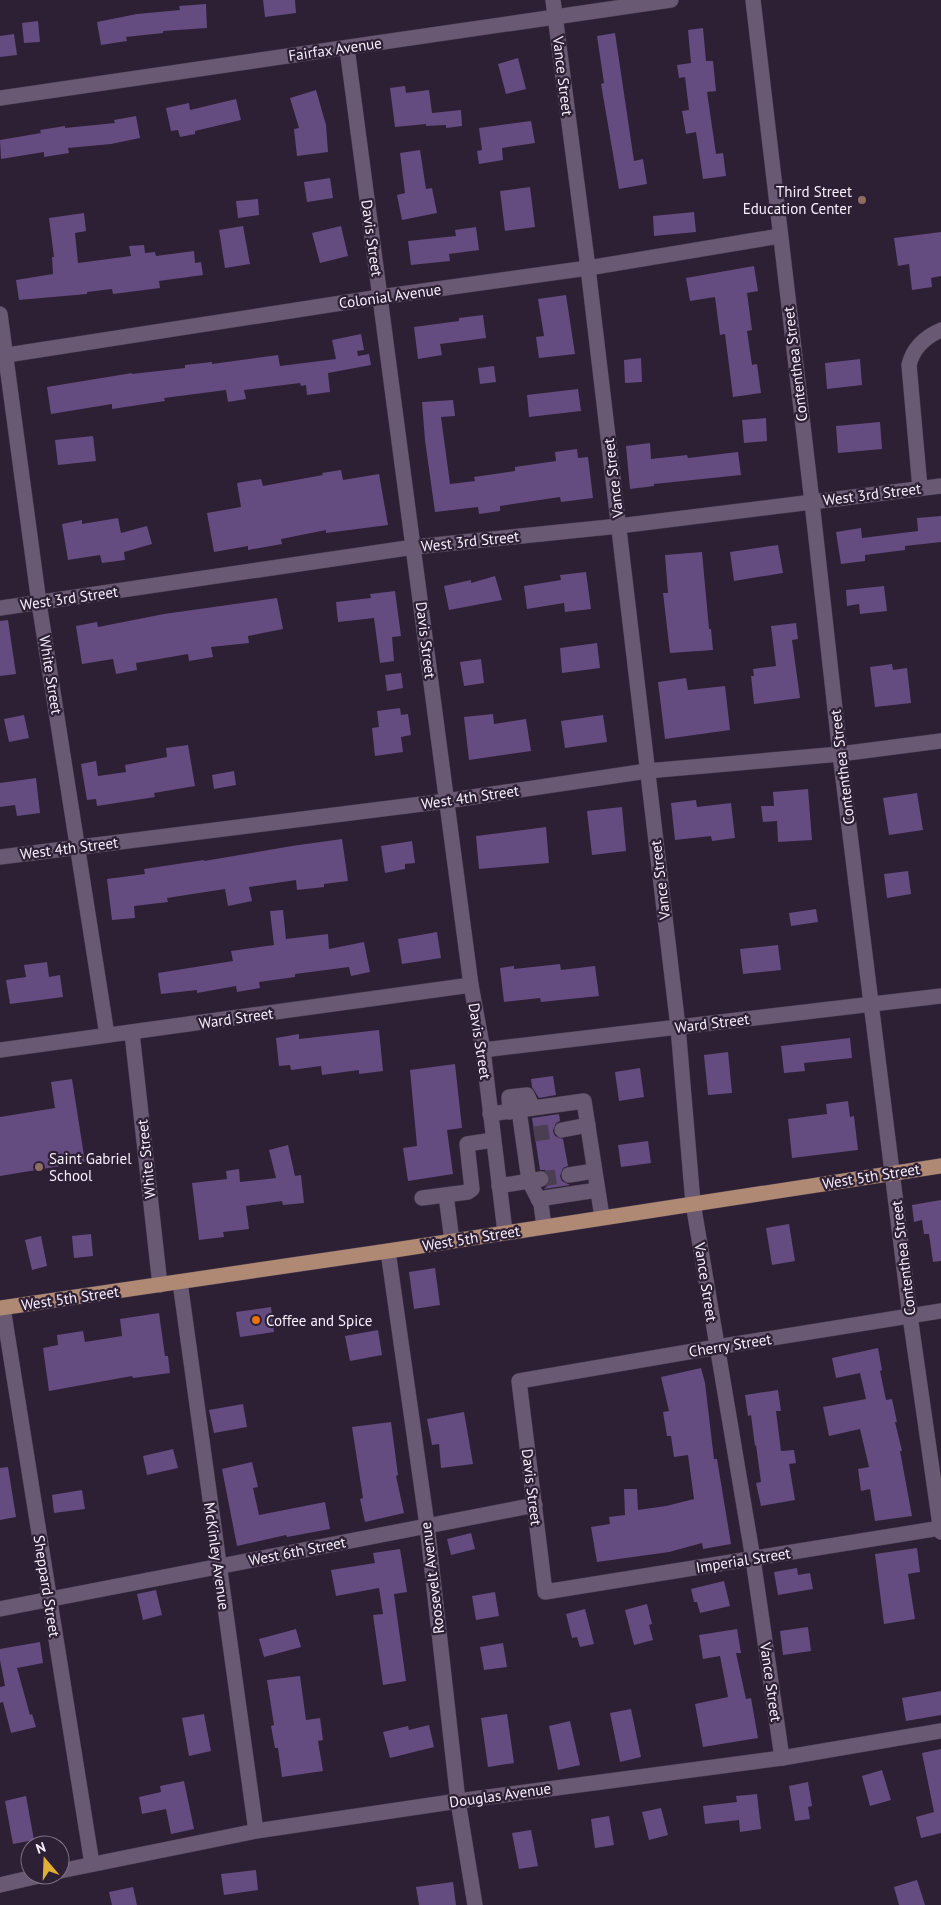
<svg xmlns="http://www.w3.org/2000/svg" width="941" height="1905" viewBox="0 0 941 1905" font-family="'PT Sans',sans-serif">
  <rect width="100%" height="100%" fill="#2d1f34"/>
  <g fill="#644c80">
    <polygon points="263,0 295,0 296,13 265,17"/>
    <polygon points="206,4 207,28 163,31 163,33 126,37 127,41 101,45 97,22 137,14 180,10 179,6"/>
    <polygon points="38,21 40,42 24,43 22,23"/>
    <polygon points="703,28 706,61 713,61 716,91 707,92 716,154 723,153 726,176 703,179 696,132 686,134 682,111 689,110 685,77 679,78 677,65 691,63 688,30"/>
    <polygon points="615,33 634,161 643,159 647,184 619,189 601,84 604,83 597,36"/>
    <polygon points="14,34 17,55 0,57 0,36"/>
    <polygon points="518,58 526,89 506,94 498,64"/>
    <polygon points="405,86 406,93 429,90 432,113 461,110 462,126 446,128 446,125 426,126 426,124 395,127 390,88"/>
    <polygon points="316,90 326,125 328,152 297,156 294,129 299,128 290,98"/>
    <polygon points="236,99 241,120 195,131 195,134 180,137 178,130 171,131 166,108 189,103 190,110"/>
    <polygon points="136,116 140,138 111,144 68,148 69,153 44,157 44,152 1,159 0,140 41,133 40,130 65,126 65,128 115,123 114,120"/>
    <polygon points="531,121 535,143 502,148 503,160 479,164 477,151 482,150 479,128"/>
    <polygon points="420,150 426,189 432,188 437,213 402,220 397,195 405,193 400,153"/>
    <polygon points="330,178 333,198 307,202 304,182"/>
    <polygon points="530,187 535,227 505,231 500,191"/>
    <polygon points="258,199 259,215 238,218 236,201"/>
    <polygon points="694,212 696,232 654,236 653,216"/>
    <polygon points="84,213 86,231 75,233 78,263 131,256 129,246 144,245 145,253 155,252 156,256 194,251 195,263 201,262 203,275 159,281 160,288 113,294 112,289 87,292 87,294 19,300 16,280 53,274 52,257 54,257 49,218"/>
    <polygon points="243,226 250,264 225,268 219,230"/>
    <polygon points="341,226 348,256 320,263 312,233"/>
    <polygon points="476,227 479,250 449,254 450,261 411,265 408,241 456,236 455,230"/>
    <polygon points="941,232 941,276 931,278 932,287 912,290 909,264 898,266 894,238"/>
    <polygon points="754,266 758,291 747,293 752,330 747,331 752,365 757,364 761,393 733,397 725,334 720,335 715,297 690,301 686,278"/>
    <polygon points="566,295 575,354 539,358 536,337 544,336 538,299"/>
    <polygon points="483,315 486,338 440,344 442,355 418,359 414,327 459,321 459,318"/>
    <polygon points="361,334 364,350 357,351 358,356 369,354 371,365 328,373 330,392 307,395 306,385 301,386 300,383 244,390 246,399 228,402 226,390 164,398 165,401 112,409 112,404 51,414 47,387 132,373 132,374 185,368 185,365 212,362 212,364 278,355 280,366 336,359 332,340"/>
    <polygon points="641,358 642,382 625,383 624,360"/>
    <polygon points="860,359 862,385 827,389 825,363"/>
    <polygon points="494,366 496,382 480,384 478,368"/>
    <polygon points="578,389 581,411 529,417 527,395"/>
    <polygon points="453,400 455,416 441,417 450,484 475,481 474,477 515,471 515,467 556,461 555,452 577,449 578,458 588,457 593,498 561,502 560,497 500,506 500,511 479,514 478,507 435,512 425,440 422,402"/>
    <polygon points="766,418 767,441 744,443 742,420"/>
    <polygon points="880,422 882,449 838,453 836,426"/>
    <polygon points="93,436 96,461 58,465 55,440"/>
    <polygon points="650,443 651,459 687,455 688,458 738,452 741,475 654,484 654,486 630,489 626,446"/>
    <polygon points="341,470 343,480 379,474 388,525 326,533 326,530 281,539 282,544 248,550 248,546 214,552 207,513 241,507 237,483 261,479 263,486 323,475 322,473"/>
    <polygon points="941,516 941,542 905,546 905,550 865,555 865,561 841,564 836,532 861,528 862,538 918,531 917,518"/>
    <polygon points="118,518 121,533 147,526 152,544 124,552 125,560 102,563 100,555 68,560 62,524 82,520 82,524"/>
    <polygon points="778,545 783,573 734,581 730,552"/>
    <polygon points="702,552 709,629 711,629 713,650 670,653 663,593 668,593 665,555"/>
    <polygon points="586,572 591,609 565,612 564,603 527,609 524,586 561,580 560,575"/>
    <polygon points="495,576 502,600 449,610 444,586 471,580 471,583"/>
    <polygon points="884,586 887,611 860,614 859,604 847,606 846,590"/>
    <polygon points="395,591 401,636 392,637 394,661 380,663 374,618 338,622 336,602 371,598 370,594"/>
    <polygon points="277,598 283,629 248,636 249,643 211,647 213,657 189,661 188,654 136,663 137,670 116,674 113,659 82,664 76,626 97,622 98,627 164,614"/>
    <polygon points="8,620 16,674 0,676 0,621"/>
    <polygon points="796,623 798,639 792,640 800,698 754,704 751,676 754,676 753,669 776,666 771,626"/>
    <polygon points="597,643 600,668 562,673 560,648"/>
    <polygon points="481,659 484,683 464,686 460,662"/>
    <polygon points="892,664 893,670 907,668 911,703 875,707 870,667"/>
    <polygon points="401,673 403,688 387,691 385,675"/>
    <polygon points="686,678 688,690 725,686 730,730 665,739 658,682"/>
    <polygon points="400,708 401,715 408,714 411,735 401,737 403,752 375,756 372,728 379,727 377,711"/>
    <polygon points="493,714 494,724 526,719 531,751 469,760 464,717"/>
    <polygon points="24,715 29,738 9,742 4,719"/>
    <polygon points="603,715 607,742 565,748 561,721"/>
    <polygon points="188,745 195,786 154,793 155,797 97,806 96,799 87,800 81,764 96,761 98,776 126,772 125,765 167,757 166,748"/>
    <polygon points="234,771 236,785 214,789 212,775"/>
    <polygon points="36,778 40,813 17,816 15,805 0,807 0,783"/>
    <polygon points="808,789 812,840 778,842 777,821 763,822 761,806 774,806 773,792"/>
    <polygon points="917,793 923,830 889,835 883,798"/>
    <polygon points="696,800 697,807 731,803 735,838 712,841 711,836 675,840 671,803"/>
    <polygon points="622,807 626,851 592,855 587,811"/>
    <polygon points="546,827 549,863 479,869 476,836"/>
    <polygon points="342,839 348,881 324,884 324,887 297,890 296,880 249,887 252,901 228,906 225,889 167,898 168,902 134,906 135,918 112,920 107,879 145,874 144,869 204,860 204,861 292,846"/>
    <polygon points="412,841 415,863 405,864 405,869 385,873 381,846"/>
    <polygon points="908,871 911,894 887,898 884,874"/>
    <polygon points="816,909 818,922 791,926 789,913"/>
    <polygon points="283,910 286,939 328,934 329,949 364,942 370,972 351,976 349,967 295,974 295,977 259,982 260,988 237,992 236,986 197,993 197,990 161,994 158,973 233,961 231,951 274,945 270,911"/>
    <polygon points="437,932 441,958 402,964 398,939"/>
    <polygon points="778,945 781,970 743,974 740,949"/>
    <polygon points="47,962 49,977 60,975 63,997 10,1004 6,980 26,977 24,965"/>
    <polygon points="560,964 561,970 595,966 599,996 541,1002 540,998 504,1002 500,968 514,966 514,969"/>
    <polygon points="379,1030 383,1071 359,1074 359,1070 322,1075 321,1066 291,1070 290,1065 279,1066 276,1038 299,1034 299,1039"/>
    <polygon points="850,1038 852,1058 804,1063 805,1071 784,1073 781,1046"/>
    <polygon points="728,1052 732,1093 708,1095 704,1055"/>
    <polygon points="455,1064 462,1128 447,1130 453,1174 408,1181 403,1148 417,1146 410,1070"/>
    <polygon points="640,1068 644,1097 619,1101 615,1072"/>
    <polygon points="553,1076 556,1095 539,1098 532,1087 531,1079"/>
    <polygon points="72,1079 85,1162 0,1176 0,1117 55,1108 51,1082"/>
    <polygon points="848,1101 850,1117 854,1116 858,1150 792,1158 788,1119 827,1114 826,1104"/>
    <polygon points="559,1114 560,1121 556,1123 553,1131 555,1136 563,1139 568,1166 563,1168 560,1176 562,1181 570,1185 544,1189 550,1183 550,1177 545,1170 540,1170 532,1118"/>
    <polygon points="648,1141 651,1163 621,1167 618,1145"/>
    <polygon points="288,1145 295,1176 301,1175 304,1203 283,1205 282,1201 246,1206 249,1229 223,1232 224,1237 199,1240 192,1183 227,1179 226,1171 239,1169 240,1182 276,1178 269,1150"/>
    <polygon points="941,1200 941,1261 933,1262 929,1234 924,1234 922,1220 914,1222 912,1205"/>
    <polygon points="789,1224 795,1261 772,1265 766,1228"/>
    <polygon points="91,1234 93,1256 74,1258 72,1236"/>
    <polygon points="41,1236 47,1266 32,1270 25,1240"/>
    <polygon points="435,1268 440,1305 414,1309 409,1272"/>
    <polygon points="271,1307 274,1332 240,1337 236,1312"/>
    <polygon points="159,1313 165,1356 168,1356 170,1373 133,1378 132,1376 49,1391 43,1348 58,1345 57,1335 83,1331 85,1342 122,1336 120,1319"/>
    <polygon points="378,1330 382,1355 350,1361 345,1336"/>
    <polygon points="878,1348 882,1370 880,1371 886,1400 892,1399 897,1422 895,1422 902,1451 900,1451 912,1516 875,1521 870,1489 861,1491 858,1469 869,1467 860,1429 829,1436 823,1407 866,1399 860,1373 836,1378 832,1358"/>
    <polygon points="701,1368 705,1383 714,1459 717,1459 731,1544 703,1549 702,1543 669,1552 597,1562 591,1527 610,1524 609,1517 625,1515 624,1489 637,1489 638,1510 666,1506 694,1499 688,1455 674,1457 671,1436 667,1436 663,1412 669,1411 661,1377"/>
    <polygon points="778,1390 781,1411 776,1411 781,1451 794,1450 796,1463 789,1464 795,1500 761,1506 756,1483 761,1482 756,1445 755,1446 751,1415 748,1416 745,1395"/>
    <polygon points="243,1404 247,1427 214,1433 209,1410"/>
    <polygon points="464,1412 473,1464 441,1468 439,1444 432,1445 427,1419"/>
    <polygon points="391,1422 398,1475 396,1476 404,1513 365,1522 360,1499 363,1498 352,1427"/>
    <polygon points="173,1449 178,1468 147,1475 143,1456"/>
    <polygon points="252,1462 258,1487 253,1488 259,1515 325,1502 330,1529 287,1537 286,1535 237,1546 222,1469"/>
    <polygon points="8,1467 16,1517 0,1520 0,1468"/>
    <polygon points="82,1490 85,1509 54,1513 52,1495"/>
    <polygon points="471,1533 475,1549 451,1555 447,1539"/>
    <polygon points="917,1548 920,1572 908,1574 915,1619 884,1624 875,1554"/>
    <polygon points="400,1549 407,1592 394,1594 406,1681 383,1685 373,1615 383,1614 379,1588 336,1596 331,1570 375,1563 373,1553"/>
    <polygon points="797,1568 798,1575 810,1573 813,1589 778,1595 774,1572"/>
    <polygon points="724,1581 730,1606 700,1613 697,1602 694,1602 691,1589"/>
    <polygon points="156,1590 162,1615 143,1620 137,1594"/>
    <polygon points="495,1592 499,1616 476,1620 472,1596"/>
    <polygon points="647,1604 652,1624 649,1625 653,1640 634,1645 625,1610"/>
    <polygon points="585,1609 594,1644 580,1647 577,1637 572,1638 566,1614"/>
    <polygon points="808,1627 811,1651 783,1655 780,1631"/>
    <polygon points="296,1629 301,1647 264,1657 259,1639"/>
    <polygon points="737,1629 741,1653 736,1653 746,1699 751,1698 758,1738 703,1747 695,1704 728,1697 720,1656 703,1659 699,1635"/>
    <polygon points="40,1642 43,1663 17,1668 30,1715 32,1714 36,1727 11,1733 3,1702 0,1703 0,1687 5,1686 0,1660 0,1649"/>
    <polygon points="503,1643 507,1667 484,1670 480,1647"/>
    <polygon points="300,1676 306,1720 320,1718 323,1740 318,1741 323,1771 282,1777 278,1748 275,1748 271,1726 274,1725 267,1680"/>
    <polygon points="941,1691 941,1715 906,1721 902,1698"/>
    <polygon points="631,1709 641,1757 620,1762 610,1713"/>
    <polygon points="204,1714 211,1751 189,1756 182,1718"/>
    <polygon points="507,1714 514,1763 488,1767 481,1718"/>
    <polygon points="570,1721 580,1765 558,1770 549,1726"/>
    <polygon points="429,1725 434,1747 390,1758 383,1732 408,1726 409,1730"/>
    <polygon points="941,1749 941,1833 921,1838 916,1817 934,1812 922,1753"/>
    <polygon points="882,1770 891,1800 870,1806 862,1776"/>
    <polygon points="184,1781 194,1829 171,1834 166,1809 142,1814 139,1797 161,1792 160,1786"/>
    <polygon points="808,1782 812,1806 808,1807 810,1819 795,1821 789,1786"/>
    <polygon points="757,1794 761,1829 740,1832 739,1820 705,1824 703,1806 737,1802 736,1796"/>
    <polygon points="26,1796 34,1840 13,1844 5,1801"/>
    <polygon points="661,1808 668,1835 649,1840 642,1812"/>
    <polygon points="609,1816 614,1845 595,1848 591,1819"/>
    <polygon points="531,1830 538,1866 519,1869 512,1833"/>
    <polygon points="256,1870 258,1890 224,1895 221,1874"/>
    <polygon points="917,1880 925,1905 899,1905 894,1887"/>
    <polygon points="453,1882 456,1905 419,1905 416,1887"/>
    <polygon points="133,1887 137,1905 112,1905 109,1892"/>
  </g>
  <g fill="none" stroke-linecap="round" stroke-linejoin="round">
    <g stroke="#4b3e52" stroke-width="15" stroke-dasharray="15 8" stroke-linecap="butt">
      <polyline points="534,1134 562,1130"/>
      <polyline points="541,1179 569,1175"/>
    </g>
    <g stroke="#473b4e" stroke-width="16">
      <g id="minor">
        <polyline points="553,0 588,268 678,1027 693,1203 753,1559 782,1758"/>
        <polyline points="753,0 812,502 840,754 910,1316 941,1532"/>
        <polyline points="347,48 471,985 483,1050 505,1232"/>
        <polyline points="0,98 671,0"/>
        <polyline points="0,314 39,603 107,1035"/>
        <polyline points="0,356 380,297 588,268 780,236"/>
        <path d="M920 488 909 365C913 348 925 337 941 330"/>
        <polyline points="0,608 414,547 619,526 941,486"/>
        <polyline points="0,857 446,801 647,771 840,754 941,741"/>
        <polyline points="132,1033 160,1285"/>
        <polyline points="0,1050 471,985"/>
        <polyline points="483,1050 941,996"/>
        <polyline points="519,1110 584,1101 602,1217"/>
        <polyline points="510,1112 509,1097 527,1095 533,1108"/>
        <polyline points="490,1114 519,1110 529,1181 499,1186"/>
        <polyline points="562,1130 588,1125"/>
        <polyline points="569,1175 594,1171"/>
        <polyline points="541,1179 529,1181 541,1204 544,1226"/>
        <polyline points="446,1195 452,1241"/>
        <polyline points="422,1198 468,1192 472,1189 467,1144 493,1140"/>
        <polyline points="538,1199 597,1190"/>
        <polyline points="388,1251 427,1525 458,1801 475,1905"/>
        <polyline points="180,1282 256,1831"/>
        <polyline points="3,1308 92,1864"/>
        <polyline points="941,1311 717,1347 519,1381 545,1592 941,1528"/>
        <polyline points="0,1609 535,1505"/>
        <polyline points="60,1871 256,1831 458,1801 782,1758 941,1731"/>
        <polyline points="0,1885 43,1875"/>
      </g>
    </g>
    <g stroke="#473b4e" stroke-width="16">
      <polyline id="major" points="0,1308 388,1251 941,1166"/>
    </g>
    <use href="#minor" stroke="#695972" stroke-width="15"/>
    <use href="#major" stroke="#af8974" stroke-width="15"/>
  </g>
  <g fill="#8d6e63" stroke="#2d1f34" stroke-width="2">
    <circle cx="862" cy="200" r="5"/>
    <circle cx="39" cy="1167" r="5"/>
  </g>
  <circle fill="#e8710a" stroke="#2d1f34" stroke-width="2" cx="256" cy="1320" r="5"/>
  <g text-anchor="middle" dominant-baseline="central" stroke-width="4.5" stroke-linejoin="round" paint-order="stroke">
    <g font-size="15" fill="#f8effd" stroke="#2d1f34">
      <text transform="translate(335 49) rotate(-8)">Fairfax Avenue</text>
      <text transform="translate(563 76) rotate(83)">Vance Street</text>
      <text transform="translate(372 238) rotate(82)">Davis Street</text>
      <text transform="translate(390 296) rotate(-8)">Colonial Avenue</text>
      <text transform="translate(795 364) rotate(-97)">Contenthea Street</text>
      <text transform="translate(613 478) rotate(-97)">Vance Street</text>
      <text transform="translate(872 494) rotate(-7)">West 3rd Street</text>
      <text transform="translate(470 541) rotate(-6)">West 3rd Street</text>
      <text transform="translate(69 598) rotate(-8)">West 3rd Street</text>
      <text transform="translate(426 640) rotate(83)">Davis Street</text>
      <text transform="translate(51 675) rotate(81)">White Street</text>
      <text transform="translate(842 767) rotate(-97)">Contenthea Street</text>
      <text transform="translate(470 797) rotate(-8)">West 4th Street</text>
      <text transform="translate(69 848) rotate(-7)">West 4th Street</text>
      <text transform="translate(660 880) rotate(-97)">Vance Street</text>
      <text transform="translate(236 1018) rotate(-8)">Ward Street</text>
      <text transform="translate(712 1023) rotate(-7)">Ward Street</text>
      <text transform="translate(480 1041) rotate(81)">Davis Street</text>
      <text transform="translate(146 1159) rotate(-96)">White Street</text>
      <text transform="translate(871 1176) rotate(-9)">West 5th Street</text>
      <text transform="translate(471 1238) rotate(-9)">West 5th Street</text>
      <text transform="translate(903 1258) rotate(-97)">Contenthea Street</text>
      <text transform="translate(706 1282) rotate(81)">Vance Street</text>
      <text transform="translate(70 1298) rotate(-8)">West 5th Street</text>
      <text transform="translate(730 1345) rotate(-9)">Cherry Street</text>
      <text transform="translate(532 1487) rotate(83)">Davis Street</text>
      <text transform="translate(297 1551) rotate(-11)">West 6th Street</text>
      <text transform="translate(217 1556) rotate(82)">McKinley Avenue</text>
      <text transform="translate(743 1560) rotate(-9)">Imperial Street</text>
      <text transform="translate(432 1578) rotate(-97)">Roosevelt Avenue</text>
      <text transform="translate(47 1586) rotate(81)">Sheppard Street</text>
      <text transform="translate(771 1682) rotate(82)">Vance Street</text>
      <text transform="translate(500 1795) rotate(-8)">Douglas Avenue</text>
    </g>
    <g font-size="15" fill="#f8effd" stroke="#2d1f34" text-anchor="start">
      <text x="852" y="191" text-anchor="end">Third Street<tspan x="852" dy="17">Education Center</tspan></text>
      <text x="49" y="1158">Saint Gabriel<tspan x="49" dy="17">School</tspan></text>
      <text x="266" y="1320">Coffee and Spice</text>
    </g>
  </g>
  <g transform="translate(45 1860) rotate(341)"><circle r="24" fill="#2d1f34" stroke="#7e7284"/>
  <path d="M0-4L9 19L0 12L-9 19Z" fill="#e2ae34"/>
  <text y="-8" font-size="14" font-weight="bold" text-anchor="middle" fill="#f8effd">N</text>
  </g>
</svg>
